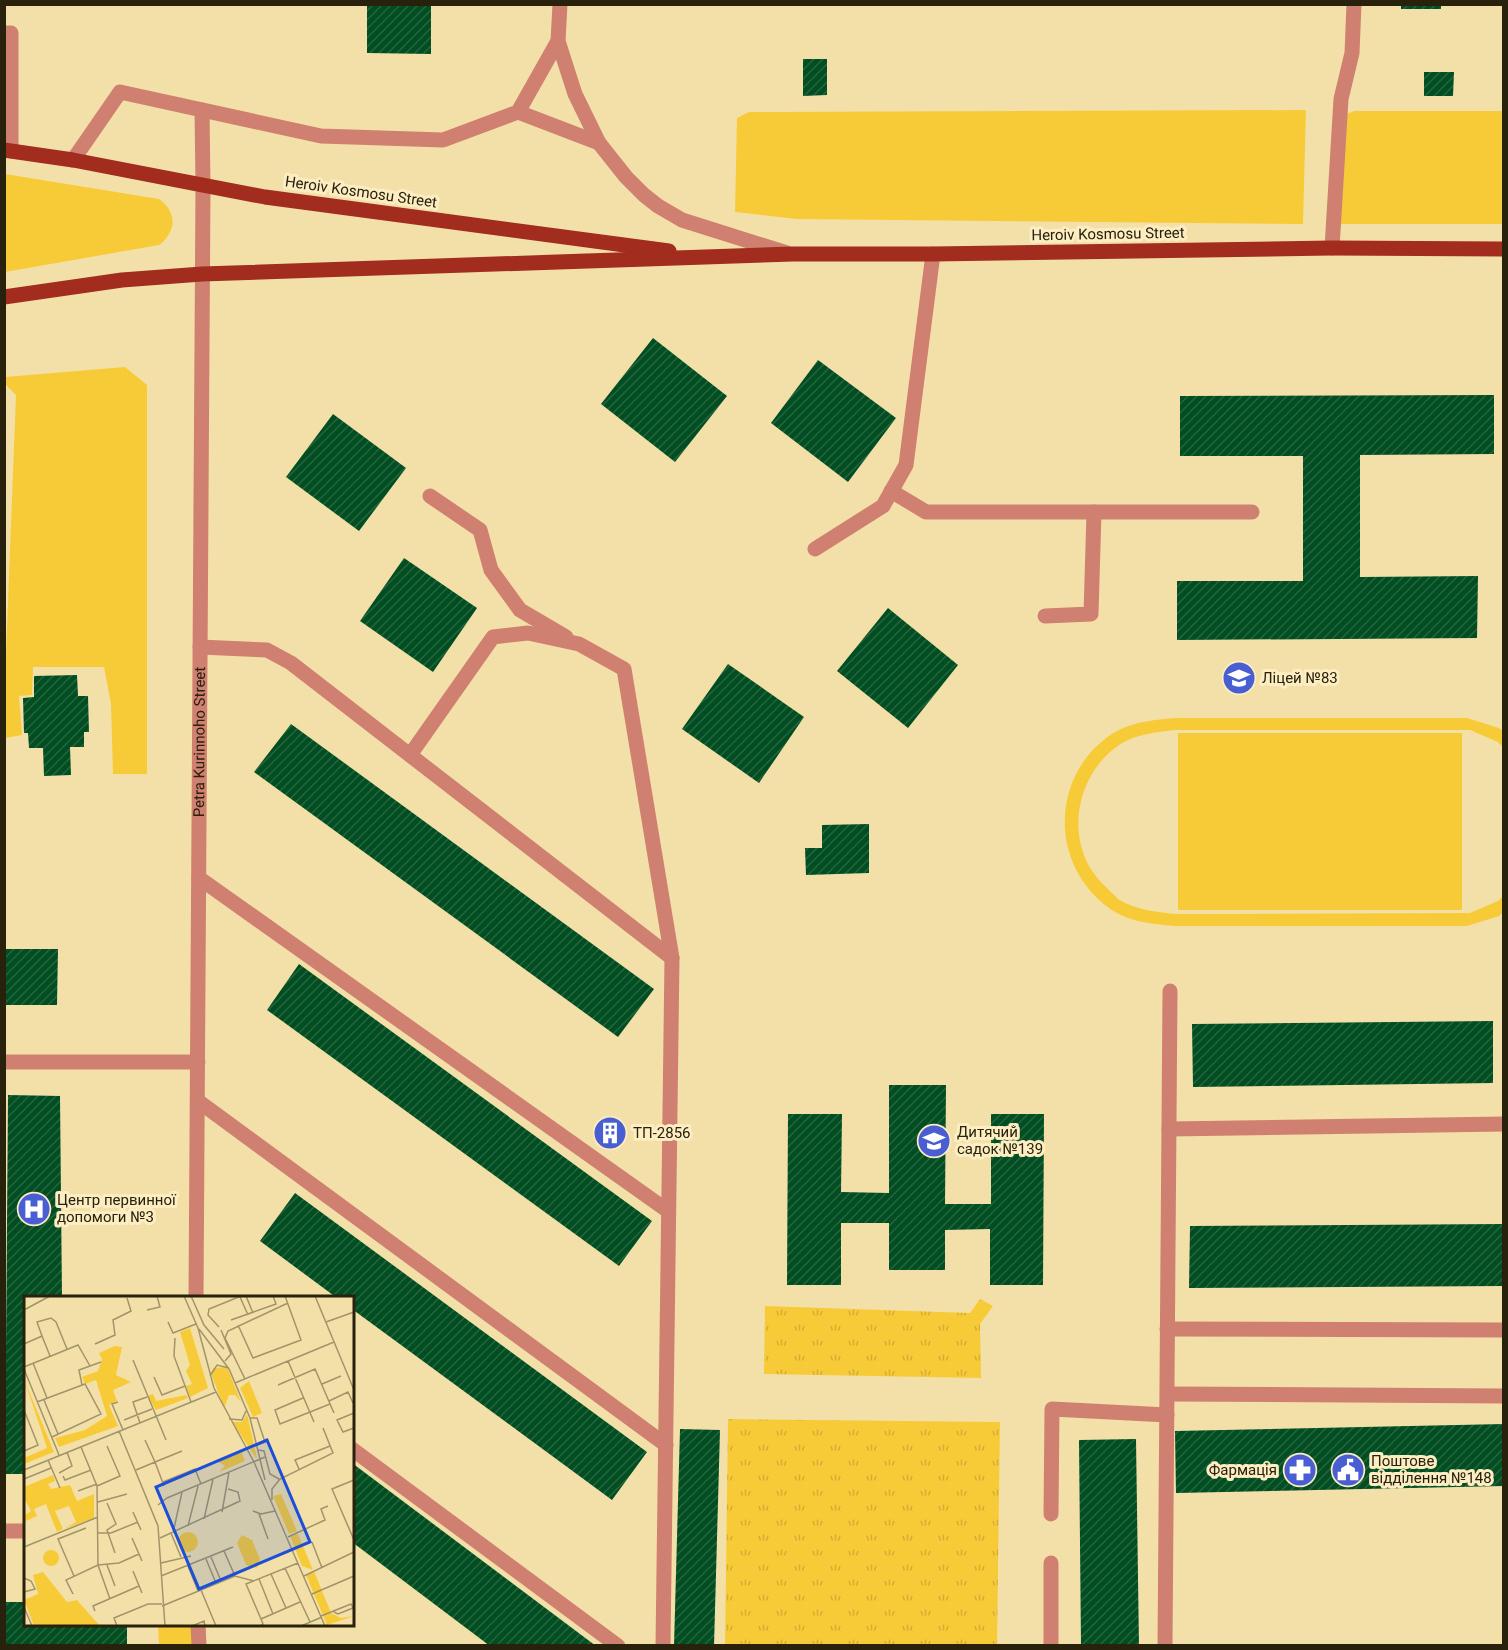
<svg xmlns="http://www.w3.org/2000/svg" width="1508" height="1650" viewBox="0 0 1508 1650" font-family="Roboto,sans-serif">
  <defs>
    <pattern id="park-tufts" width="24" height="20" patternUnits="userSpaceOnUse" patternTransform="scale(1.5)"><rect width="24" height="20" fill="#f7cb38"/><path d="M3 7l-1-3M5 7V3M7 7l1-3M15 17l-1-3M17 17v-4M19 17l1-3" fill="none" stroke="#d4ae30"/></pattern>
    <pattern id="building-hatch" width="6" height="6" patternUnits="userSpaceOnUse" patternTransform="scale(1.5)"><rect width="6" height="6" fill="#004e21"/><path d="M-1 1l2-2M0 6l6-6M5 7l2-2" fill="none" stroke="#26643f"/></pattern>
  </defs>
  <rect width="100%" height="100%" fill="#f3e0a9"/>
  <g fill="#f7cb38">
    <polygon points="1306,110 1303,224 796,219 735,212 737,118 749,112"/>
    <polygon points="1354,111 1503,111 1503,224 1333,224 1340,117"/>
    <path d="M5 174 159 199C177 212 177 231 159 245L5 272Z"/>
    <polygon points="125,367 147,385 147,774 113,774 111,704 104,667 33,667 32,695 19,696 22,735 5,738 5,679 16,395 5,384 5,377"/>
    <path d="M1175 718H1467L1499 728 1503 731V747L1498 742 1470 730H1176C1156 732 1136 734 1119 745 1085 768 1070 814 1083 852 1087 866 1097 879 1108 889 1111 892 1115 896 1118 899 1136 910 1156 912 1176 914L1470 913 1498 901 1503 896V913L1499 916 1467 926H1174C1152 924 1128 922 1109 908 1050 865 1050 778 1109 736 1129 722 1152 720 1175 718Z"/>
    <rect x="1178" y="733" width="284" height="177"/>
    <polygon points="158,1625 193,1625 194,1645 159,1645"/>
  </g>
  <g fill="url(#park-tufts)">
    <polygon points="980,1299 993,1306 980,1324 981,1378 764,1374 765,1306 970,1313"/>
    <polygon points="728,1419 1000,1422 997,1645 725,1645"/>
  </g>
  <g fill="url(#building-hatch)">
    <polygon points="367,4 431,4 431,54 367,53"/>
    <rect x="1401" y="4" width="40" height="5"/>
    <polygon points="803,59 827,59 827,95 803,96"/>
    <polygon points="1424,72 1454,72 1453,96 1424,96"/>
    <polygon points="653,338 727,396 675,462 601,404"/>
    <polygon points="818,360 896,418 848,482 771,423"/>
    <polygon points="1494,395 1494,454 1360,455 1360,577 1478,576 1477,638 1177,640 1177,581 1303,581 1303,456 1180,456 1180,396"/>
    <polygon points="333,414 406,468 359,531 286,477"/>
    <polygon points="404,558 477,608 433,672 360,621"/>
    <polygon points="888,608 958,665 908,728 837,671"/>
    <polygon points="728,664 804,717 759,783 682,729"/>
    <polygon points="77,675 78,696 88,696 89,732 84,732 84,747 70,747 71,775 44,776 43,748 29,748 28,733 24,733 23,698 34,697 34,676"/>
    <polygon points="291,724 654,989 618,1037 254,772"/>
    <polygon points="869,824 869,873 806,875 805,848 822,848 822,825"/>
    <polygon points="4,949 58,949 57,1005 4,1005"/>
    <polygon points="299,964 652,1221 619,1266 267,1010"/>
    <polygon points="1493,1021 1493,1083 1193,1087 1192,1024"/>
    <polygon points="889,1085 946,1085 945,1204 991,1204 991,1114 1044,1114 1043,1285 990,1285 990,1229 945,1230 945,1270 889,1270 889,1223 841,1223 841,1285 787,1285 788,1114 842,1114 841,1192 889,1193"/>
    <polygon points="8,1095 60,1096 62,1298 26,1298 26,1474 5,1474"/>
    <polygon points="605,1118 626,1134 615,1147 594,1132"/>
    <polygon points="295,1193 647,1452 612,1500 352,1309 352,1298 337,1298 260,1241"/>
    <polygon points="1504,1224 1504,1286 1189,1288 1190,1226"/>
    <polygon points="1504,1424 1504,1486 1176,1493 1175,1431"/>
    <polygon points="680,1429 720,1430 714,1646 674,1646"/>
    <polygon points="1136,1439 1139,1646 1081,1646 1079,1440"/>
    <polygon points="352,1463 596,1646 490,1646 352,1542"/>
    <polygon points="4,1602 26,1602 26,1624 127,1624 127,1646 4,1646"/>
  </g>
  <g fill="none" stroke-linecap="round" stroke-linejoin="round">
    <g stroke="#d08071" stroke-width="15">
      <polyline points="560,4 558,41 575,94 599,143 626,177 644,195 658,206 682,220 787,253"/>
      <polyline points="4,33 11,33 11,151"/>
      <polyline points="518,112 599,143"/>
      <polyline points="73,160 120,92 321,136 443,140 518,112 558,41"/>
      <polyline points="1332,248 1341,99 1352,53 1354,4"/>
      <polyline points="891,491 926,512 1252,512"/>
      <polyline points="430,496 480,530 491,570 520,610 566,637"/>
      <polyline points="815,549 883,506 906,465 933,254"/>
      <polyline points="1045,616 1091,614 1094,512"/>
      <polyline points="200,647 267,650 291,663 672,958"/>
      <polyline points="410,755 493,637 528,633 579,644 624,669 672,958 663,1646"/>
      <polyline points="199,878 668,1211"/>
      <polyline points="4,1062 198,1062"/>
      <polyline points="198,1101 666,1445"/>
      <polyline points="1169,1129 1504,1124"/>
      <path id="s1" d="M196 1298 203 186 202 110"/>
      <polyline points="1167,1329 1504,1330"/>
      <polyline points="1168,1394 1504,1396"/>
      <polyline points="352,1449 618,1646"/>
      <polyline points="1051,1514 1052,1409 1167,1415"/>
      <polyline points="4,1531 26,1531"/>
      <polyline points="198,1624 199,1646"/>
      <polyline points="1051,1646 1051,1563"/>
      <polyline points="1165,1646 1170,991"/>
    </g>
    <g stroke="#a22d1e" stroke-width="15">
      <polyline points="4,150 73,160 265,197 669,251"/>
      <polyline points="4,297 122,280 202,274 793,254 933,254 1332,248 1504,249"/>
    </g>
  </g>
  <defs>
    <g id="school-disc" transform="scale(1.725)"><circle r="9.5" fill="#485ed2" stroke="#fdedc2"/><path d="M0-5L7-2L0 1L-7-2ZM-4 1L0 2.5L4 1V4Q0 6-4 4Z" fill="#fff"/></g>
    <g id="building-disc" transform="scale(1.725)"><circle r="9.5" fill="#485ed2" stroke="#fdedc2"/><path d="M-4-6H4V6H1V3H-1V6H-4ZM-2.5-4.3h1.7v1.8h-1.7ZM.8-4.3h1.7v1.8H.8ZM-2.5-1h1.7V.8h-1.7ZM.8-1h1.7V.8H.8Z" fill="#fff"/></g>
    <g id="hospital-disc" transform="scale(1.725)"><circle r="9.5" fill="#485ed2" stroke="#fdedc2"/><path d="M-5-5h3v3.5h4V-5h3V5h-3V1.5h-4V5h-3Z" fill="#fff"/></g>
    <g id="pharmacy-disc" transform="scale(1.725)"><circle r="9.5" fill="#485ed2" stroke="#fdedc2"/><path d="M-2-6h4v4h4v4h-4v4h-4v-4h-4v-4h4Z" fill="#fff"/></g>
    <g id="civic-disc" transform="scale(1.725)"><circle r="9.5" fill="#485ed2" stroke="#fdedc2"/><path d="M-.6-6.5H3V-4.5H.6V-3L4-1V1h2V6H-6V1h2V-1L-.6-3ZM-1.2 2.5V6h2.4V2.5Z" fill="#fff"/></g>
  </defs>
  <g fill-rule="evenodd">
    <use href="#school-disc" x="1239" y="678"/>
    <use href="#building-disc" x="610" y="1133"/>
    <use href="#school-disc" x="934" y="1141"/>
    <use href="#hospital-disc" x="34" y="1209"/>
    <use href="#pharmacy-disc" x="1300" y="1470"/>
    <use href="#civic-disc" x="1348" y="1470"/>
  </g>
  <g text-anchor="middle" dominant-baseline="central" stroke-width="6" stroke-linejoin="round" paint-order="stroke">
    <g font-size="15" fill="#28210b" stroke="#fdedc2">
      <text transform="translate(361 192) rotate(8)">Heroiv Kosmosu Street</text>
      <text transform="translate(1108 234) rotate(-1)">Heroiv Kosmosu Street</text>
      <text stroke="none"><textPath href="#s1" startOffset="556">Petra Kurinnoho Street</textPath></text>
    </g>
    <g font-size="15" fill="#28210b" stroke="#fdedc2" text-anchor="start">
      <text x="1262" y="678">Ліцей №83</text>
      <text x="957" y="1132">Дитячий<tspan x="957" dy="17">садок №139</tspan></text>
      <text x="633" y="1133">ТП-2856</text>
      <text x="57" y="1200">Центр первинної<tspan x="57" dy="17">допомоги №3</tspan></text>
      <text x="1371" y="1461">Поштове<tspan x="1371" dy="17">відділення №148</tspan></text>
      <text x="1277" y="1470" text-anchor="end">Фармація</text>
    </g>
  </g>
  <g transform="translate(24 1296)">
    <rect width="330" height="330" fill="#f3e0a9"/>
    <path d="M203 71 217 106 211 99H205L200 112 187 77 189 72ZM225 85 238 117 229 121 216 92ZM223 118 233 162H232L208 126H218ZM217 155 221 165 195 176 201 170 193 165ZM257 198 273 235 265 238 249 200ZM274 238 289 274 278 270 266 240ZM218 239 228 244 236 263 233 272 222 269 213 247ZM19 262a8 8 0 1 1 16 0a8 8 0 1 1-16 0ZM290 275 307 317 317 322 330 320 303 329 282 279Z" fill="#f7cb38"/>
    <path d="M166 32 184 92 166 101 162 90 168 88 162 75 166 69 156 36ZM91 50 98 51 92 79 107 86 89 94 93 105 85 109 94 130 35 151 31 142 61 134 83 120 72 84 61 88 58 81 74 75 78 63 75 57ZM0 83 30 156 0 168V162L23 152ZM129 98 132 105 162 99 164 102 132 114 123 100ZM29 179 31 185 24 188 27 193 46 189 53 205 70 198V222L40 233 52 226 45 210 31 215 39 233 33 236 22 208 10 213 13 220 2 225 0 220 7 215 0 202V191Z" fill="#f7cb38"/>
    <path d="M154 246a10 10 0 1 1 20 0a10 10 0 1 1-20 0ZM19 276 43 306 53 304 76 330H10L0 304 14 298 9 279Z" fill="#f7cb38"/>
    <path fill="none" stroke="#a2946a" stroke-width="1.5" d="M160 0 174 32 190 92 230 166 301 330M167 0 180 29 200 53M222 0 229 17M291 0 330 94M216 1 224 19M0 14 26 0M123 14 136 11 133 0M207 24 252 8 249 0M144 26 149 37 172 28M302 26 330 16M214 29 229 62 277 44 261 0M195 31 184 19 185 13 217 0M175 33 205 73 226 122 241 184M197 34 207 58 201 65M18 40 26 60M151 42 150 60 167 106M0 48 18 40 13 26 27 22 32 26 43 53M71 48 91 39 89 24 107 15 103 2M109 64 142 144M264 65 290 126M9 67 23 102M0 71 54 49 66 70M0 73 35 159M186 80 193 69 205 72M130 81 138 99 161 90M221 83 201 42 204 35 264 7M211 87 310 46M298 88 317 80M58 89 55 74 77 66M254 89 291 73 310 117M279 102 251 114 256 128 306 108M20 104 34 138M305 105 324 96 329 107M13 106 61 88 77 118 28 141M94 106 88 108 99 134M0 114 14 149 0 155M330 117 313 124 319 136 330 132M226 122H233L241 146 233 149M205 123 218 124 222 115M100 124 128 113M116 127 109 106 123 101M95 135 134 230 141 330M57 151 73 190 74 269 86 303M234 154 240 155 246 178 255 183M24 164 36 192M275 173 271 164 306 150M0 174 192 96M112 174 131 166 121 144M35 177 48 170 43 156M39 180 41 184 67 174M0 183 27 172M139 186 171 173 177 188M73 190 96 180 83 150M140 190 131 166 158 155M54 195 73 188M248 204V193L256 183 309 157 299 132M74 206 103 198M83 207 92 228 83 234 91 257M134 209 143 202 241 161M229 215 237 218 251 215M109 216 117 234M198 216 205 176M235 218 244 243M180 223 189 183M164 230 174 190M74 237H87L114 226M147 237 157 261M149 237 158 196M264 241 301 224 297 213 304 210M108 242 118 265M136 242 216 205 214 196 204 193M288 246 298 272M0 251 74 221M200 255 211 280M187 261 197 285M182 263 192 287M137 267 167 260M83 269 91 290M164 270 174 295M261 272 286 326M109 275 118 297M247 278 262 312M50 280 34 243 62 232M137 280 209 251M280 280 330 256V244L308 193 330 184M0 282 7 285 11 293 0 296M235 283 249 318M177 294 192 330M49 298 42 284 74 269 95 267 115 258M288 298 330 280M138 310 211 280 230 285M0 311 8 330M71 315 69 310 115 290M310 316 314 318 329 312M297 320 327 308 330 314M237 323 222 288 274 267M93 330 90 322 124 308H138M168 330 180 325 181 330M236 330 239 328 237 323 276 306M277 330 298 321"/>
    <path fill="#1d4ed8" fill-opacity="0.15" stroke="#1d4ed8" stroke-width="3" d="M243 144 286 246 175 293 132 191Z"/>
    <rect width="330" height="330" fill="none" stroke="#28210b" stroke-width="3"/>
  </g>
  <rect width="1508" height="1650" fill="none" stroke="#28210b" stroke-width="12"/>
</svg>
